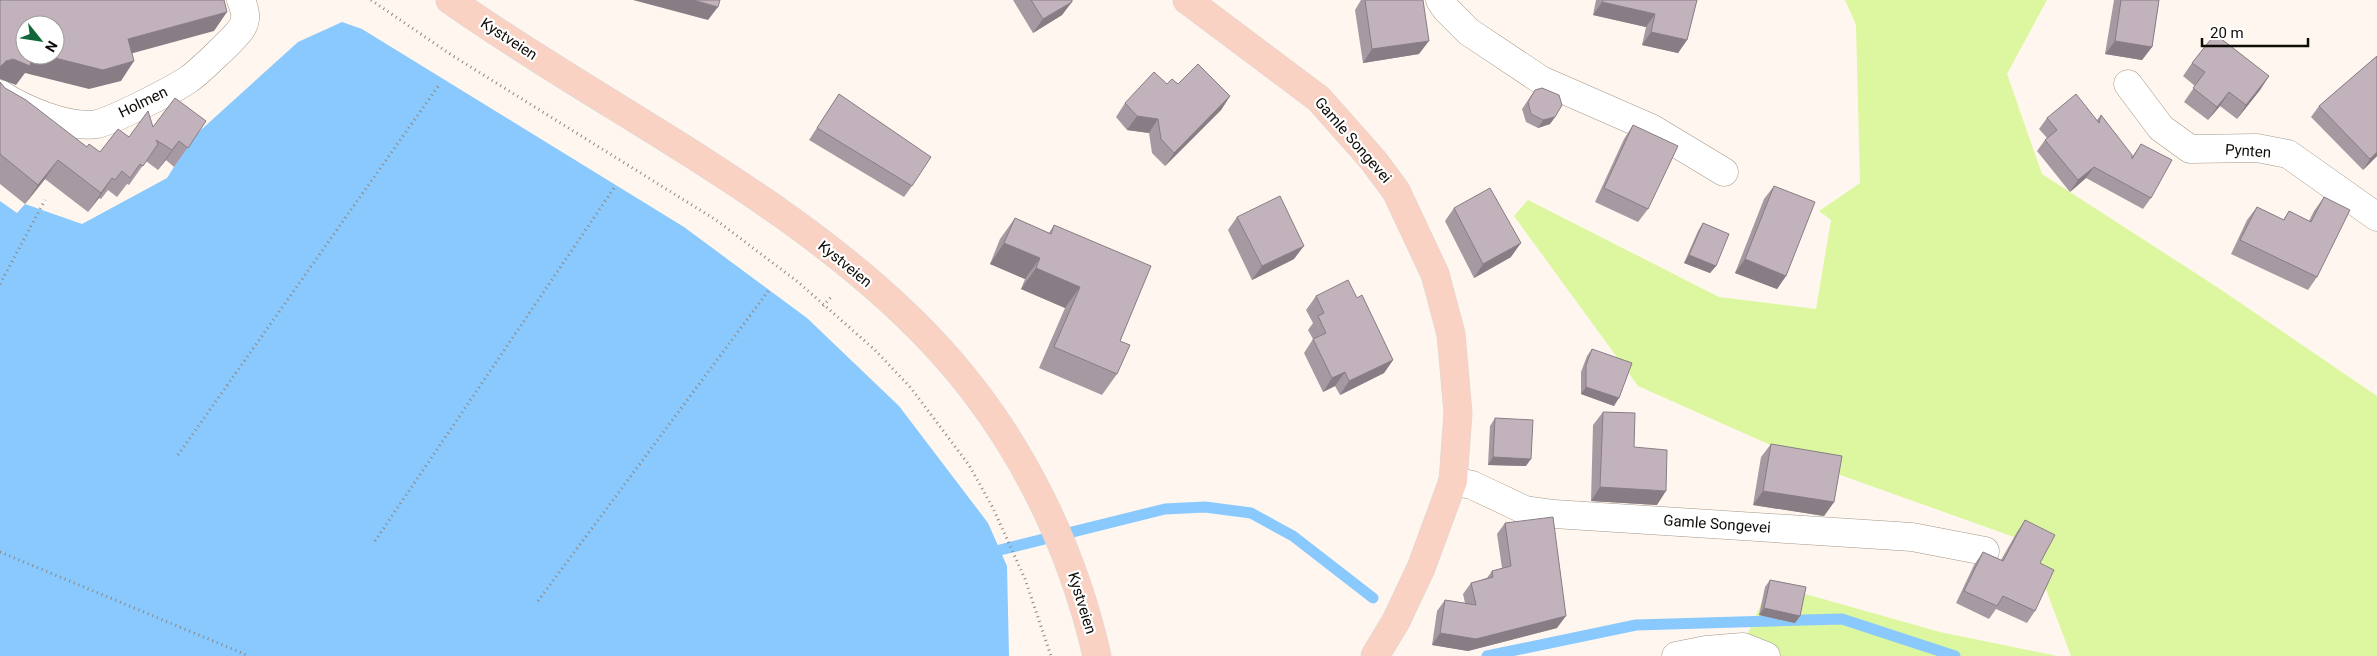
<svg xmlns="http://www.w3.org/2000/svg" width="2377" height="656" viewBox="0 0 2377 656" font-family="Roboto,sans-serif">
  <rect width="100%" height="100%" fill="#fff7ef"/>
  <g fill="#dcf7a0">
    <polygon points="1845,0 2047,0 2007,74 2042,174 2217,287 2377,396 2377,656 2071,656 2028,542 1829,471 1638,386 1514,216 1528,200 1719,297 1816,309 1831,220 1819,211 1860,183 1856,25"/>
    <polygon points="1770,584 1940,632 2057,656 1738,656"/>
  </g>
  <polygon fill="#89c9fd" points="342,22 362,29 684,227 807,318 899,406 988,523 1007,566 1009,656 0,656 0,201 17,213 25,204 82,224 167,178 192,138 298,42"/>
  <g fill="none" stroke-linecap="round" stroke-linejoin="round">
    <g stroke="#89c9fd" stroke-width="11">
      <polyline points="1000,550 1165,509 1205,507 1251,513 1293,536 1373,598"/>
      <polyline points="1487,656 1636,625 1842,619 1955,656"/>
    </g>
    <g stroke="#a3978a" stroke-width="29">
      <g id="minor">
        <polyline points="1440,0 1446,9 1469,32 1541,80 1651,128 1724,172"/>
        <polyline points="2128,84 2161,128 2190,149 2257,148 2288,154 2377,217"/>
        <path d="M0 94C23 109 68 129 97 124 112 121 175 89 189 79 198 73 236 37 241 29 248 19 245 10 241 0"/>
        <polyline points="1453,481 1472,485 1525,510 1554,514 1912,537 1985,551"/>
        <polyline points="1676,656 1706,650 1743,647 1766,656"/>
      </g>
    </g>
    <g stroke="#d9d8d7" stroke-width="29">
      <g id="major">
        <path d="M450 0C613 115 816 208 949 360 1022 444 1072 547 1097 656"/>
        <polyline points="1187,0 1319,99 1373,160 1396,191 1435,274 1451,334 1458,413 1453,481 1421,568 1396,621 1375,656"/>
      </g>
    </g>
    <g stroke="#8d8781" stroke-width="3" stroke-dasharray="1 4" stroke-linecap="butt">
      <polyline points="371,0 453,56 716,220 798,282 875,350 911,388 969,465 993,508 1025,579 1051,656"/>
      <polyline points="0,284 45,200"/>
      <polyline points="823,306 833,295"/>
      <polyline points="178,455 439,85"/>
      <polyline points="375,541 614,188"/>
      <polyline points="0,552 249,656"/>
      <polyline points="538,601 769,290"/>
    </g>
    <use href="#minor" stroke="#fff" stroke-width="28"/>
    <use href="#major" stroke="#fad2c3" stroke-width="28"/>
  </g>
  <g fill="#a799a2">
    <polygon points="1013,0 1072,0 1062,15 1033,33"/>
    <polygon points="1361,0 1423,0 1419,54 1363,63 1355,10"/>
    <polygon points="1596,0 1697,0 1687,40 1678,53 1642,45 1646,27 1593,15"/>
    <polygon points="2114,0 2159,0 2152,47 2142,60 2105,54"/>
    <polygon points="2377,56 2377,156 2363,170 2311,117 2319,106"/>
    <polygon points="2192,63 2269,76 2260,90 2237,119 2220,106 2208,120 2184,102 2195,86 2183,76"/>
    <polygon points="0,82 5,88 87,147 100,152 129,137 153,127 206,121 174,167 166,160 158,170 146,161 129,185 127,184 117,197 108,190 101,199 99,198 88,212 45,179 25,204 0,184"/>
    <polygon points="1167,84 1178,84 1230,96 1221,110 1165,166 1152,153 1149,133 1127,130 1116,117 1125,103"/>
    <polygon points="1535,90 1555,117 1550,124 1538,128 1526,122 1522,109"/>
    <polygon points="839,94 912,186 904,197 809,140"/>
    <polygon points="2101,115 2132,157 2141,144 2151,198 2143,209 2086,178 2070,192 2037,151 2045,140 2047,138 2039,129 2047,118 2097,120"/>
    <polygon points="1633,125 1648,209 1638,222 1595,202 1624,139"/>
    <polygon points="1774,186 1786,276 1777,289 1735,273 1764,199"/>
    <polygon points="2324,197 2317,277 2308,290 2231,254 2247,220 2257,207 2283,220 2289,211 2309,221 2314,211"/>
    <polygon points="1454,208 1511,257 1474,278 1445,221"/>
    <polygon points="1237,217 1294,259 1252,280 1228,230"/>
    <polygon points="1015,218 1049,233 1054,225 1120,341 1117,374 1102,395 1039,368 1065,308 1021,289 1025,279 990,264 1000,239"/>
    <polygon points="1703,223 1716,266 1710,273 1684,263 1698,231"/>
    <polygon points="1316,296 1357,298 1393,360 1384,373 1340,395 1335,386 1323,392 1304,353 1313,339 1308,330 1313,323 1306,310"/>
    <polygon points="1592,349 1614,406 1581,394 1581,372 1587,356"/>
    <polygon points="1603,412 1634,447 1657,505 1591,501 1593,425"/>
    <polygon points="1495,418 1526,466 1488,465 1490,426"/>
    <polygon points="1771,444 1834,502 1824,516 1753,505 1761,457"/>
    <polygon points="2025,520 2040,563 2035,611 2027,623 1996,609 1989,619 1956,603 1974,565 1983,552 2001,560 2017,532"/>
    <polygon points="1505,523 1557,628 1468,651 1432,645 1437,611 1445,600 1465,603 1463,594 1471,583 1487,578 1492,571 1502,568 1497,534"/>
    <polygon points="1770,580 1800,616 1795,623 1759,615 1765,587"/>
  </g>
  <g fill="#887d84">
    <polygon points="633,0 693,0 718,7 708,20"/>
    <polygon points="1072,2 1062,15 1033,33 1043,19"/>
    <polygon points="1602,2 1655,14 1646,27 1593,15"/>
    <polygon points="227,12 214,31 115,58 128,39"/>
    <polygon points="1651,32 1687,40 1678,53 1642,45"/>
    <polygon points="1429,41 1419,54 1363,63 1372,49"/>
    <polygon points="2115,41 2152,47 2142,60 2105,54"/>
    <polygon points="31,55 43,55 134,61 121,81 89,89 25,73 16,85 0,79 0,67 6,61"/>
    <polygon points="2269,76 2260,90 2237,119 2246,105"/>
    <polygon points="2229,92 2220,106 2208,120 2217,107"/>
    <polygon points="1230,96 1221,110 1165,166 1174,153"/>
    <polygon points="1137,116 1158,119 1149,133 1127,130"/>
    <polygon points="1555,117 1550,124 1538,128 1543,120"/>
    <polygon points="179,141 166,160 158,170 172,150"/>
    <polygon points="2377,152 2377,156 2363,170 2370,159"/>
    <polygon points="58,160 45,179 25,204 38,185"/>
    <polygon points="2094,167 2086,178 2070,192 2078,180"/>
    <polygon points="112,178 99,198 88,212 101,193"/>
    <polygon points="1004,243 1040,258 1025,279 990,264"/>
    <polygon points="1521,243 1511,257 1474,278 1483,264"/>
    <polygon points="1304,246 1294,259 1252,280 1262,266"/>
    <polygon points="1689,255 1716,266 1710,273 1684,263"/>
    <polygon points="1745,259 1786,276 1777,289 1735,273"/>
    <polygon points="1036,268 1080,287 1065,308 1021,289"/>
    <polygon points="1393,360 1384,373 1340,395 1349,381"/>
    <polygon points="1345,372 1335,386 1323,392 1332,378"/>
    <polygon points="1586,387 1619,398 1614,406 1581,394"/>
    <polygon points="1493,457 1531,459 1526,466 1488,465"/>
    <polygon points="1600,487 1666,491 1657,505 1591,501"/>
    <polygon points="1763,491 1834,502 1824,516 1753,505"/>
    <polygon points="1764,608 1800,616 1795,623 1759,615"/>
    <polygon points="1566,616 1557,628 1468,651 1432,645 1440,633"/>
  </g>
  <g fill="#c2b2bc" stroke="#887d84">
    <polygon points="0,0 224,0 227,12 128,39 134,61 103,70 43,55 55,55 55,25 25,25 25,55 32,55 30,66 13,59 6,61 0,67"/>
    <polygon points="693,0 720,0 718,7"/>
    <polygon points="1031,0 1072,0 1072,2 1043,19"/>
    <polygon points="1365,0 1423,0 1429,41 1372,49"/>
    <polygon points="1603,0 1697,0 1687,40 1651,32 1655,14 1602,2"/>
    <polygon points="2121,0 2159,0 2152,47 2115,41"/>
    <polygon points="2215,34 2269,76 2246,105 2229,92 2217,107 2193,88 2205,72 2192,63"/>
    <polygon points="2377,56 2377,152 2370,159 2319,106"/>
    <polygon points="1198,64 1230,96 1174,153 1161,139 1158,119 1137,116 1125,103 1154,72 1167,84 1172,79 1178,84"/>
    <polygon points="0,82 5,88 26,100 87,147 89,144 100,152 118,129 129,137 148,111 153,127 175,98 206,121 188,148 179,141 172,150 156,140 158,144 143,166 140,164 130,178 122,171 115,180 112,178 101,193 58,160 38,185 0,154"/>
    <polygon points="1542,88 1559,95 1562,105 1555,117 1543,120 1531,114 1528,102 1535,90"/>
    <polygon points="839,94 931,157 912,186 817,128"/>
    <polygon points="2076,94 2099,123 2101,115 2132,155 2132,159 2141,144 2172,160 2151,198 2094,167 2078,180 2045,140 2057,130 2047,118"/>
    <polygon points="1633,125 1678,146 1648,209 1604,188"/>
    <polygon points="1774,186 1815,202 1786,276 1745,259"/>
    <polygon points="1490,188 1521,243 1483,264 1454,208"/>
    <polygon points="1280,196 1304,246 1262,266 1237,217"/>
    <polygon points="2324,197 2350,210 2317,277 2240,240 2257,207 2284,220 2289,211 2311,222"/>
    <polygon points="1015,218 1051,234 1054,225 1151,266 1120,341 1130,345 1117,374 1054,347 1080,287 1036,268 1040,258 1004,243"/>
    <polygon points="1703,223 1729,234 1716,266 1689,255"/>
    <polygon points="1348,280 1357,298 1362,295 1393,360 1349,381 1345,372 1332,378 1313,339 1326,333 1318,316 1324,313 1316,296"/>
    <polygon points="1592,349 1632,363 1619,398 1586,387 1586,365"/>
    <polygon points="1603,412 1635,413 1634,447 1667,450 1666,491 1600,487"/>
    <polygon points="1495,418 1533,420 1531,459 1493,457"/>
    <polygon points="1771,444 1842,456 1834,502 1763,491"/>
    <polygon points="1553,517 1566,616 1476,639 1440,633 1445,600 1476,605 1471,583 1493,577 1492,571 1511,566 1505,523"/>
    <polygon points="2025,520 2055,535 2040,563 2054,570 2035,611 2003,596 1997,606 1964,591 1983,552 2003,561"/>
    <polygon points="1770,580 1806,587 1800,616 1764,608"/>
  </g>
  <g text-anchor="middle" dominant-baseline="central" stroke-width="4.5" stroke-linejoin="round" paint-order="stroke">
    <g font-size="15" fill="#0f0b07" stroke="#fff">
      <text transform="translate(509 39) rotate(33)">Kystveien</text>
      <text transform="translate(143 102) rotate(-26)">Holmen</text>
      <text transform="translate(1353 140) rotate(49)">Gamle Songevei</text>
      <text transform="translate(2248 151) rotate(4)">Pynten</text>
      <text transform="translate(845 264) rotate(39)">Kystveien</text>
      <text transform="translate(1717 524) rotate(4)">Gamle Songevei</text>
      <text transform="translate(1082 603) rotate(73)">Kystveien</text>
    </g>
  </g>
  <g transform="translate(40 40) rotate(120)"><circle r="24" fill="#ffffff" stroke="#9f9d9c"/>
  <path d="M0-4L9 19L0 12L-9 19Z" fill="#116739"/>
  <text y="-8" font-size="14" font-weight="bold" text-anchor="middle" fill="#0f0b07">N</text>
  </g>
  <path d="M2202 38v8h106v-8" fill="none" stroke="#0f0b07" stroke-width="2.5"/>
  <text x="2210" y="38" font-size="15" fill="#0f0b07" stroke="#ffffff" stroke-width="4" paint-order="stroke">20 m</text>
</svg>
